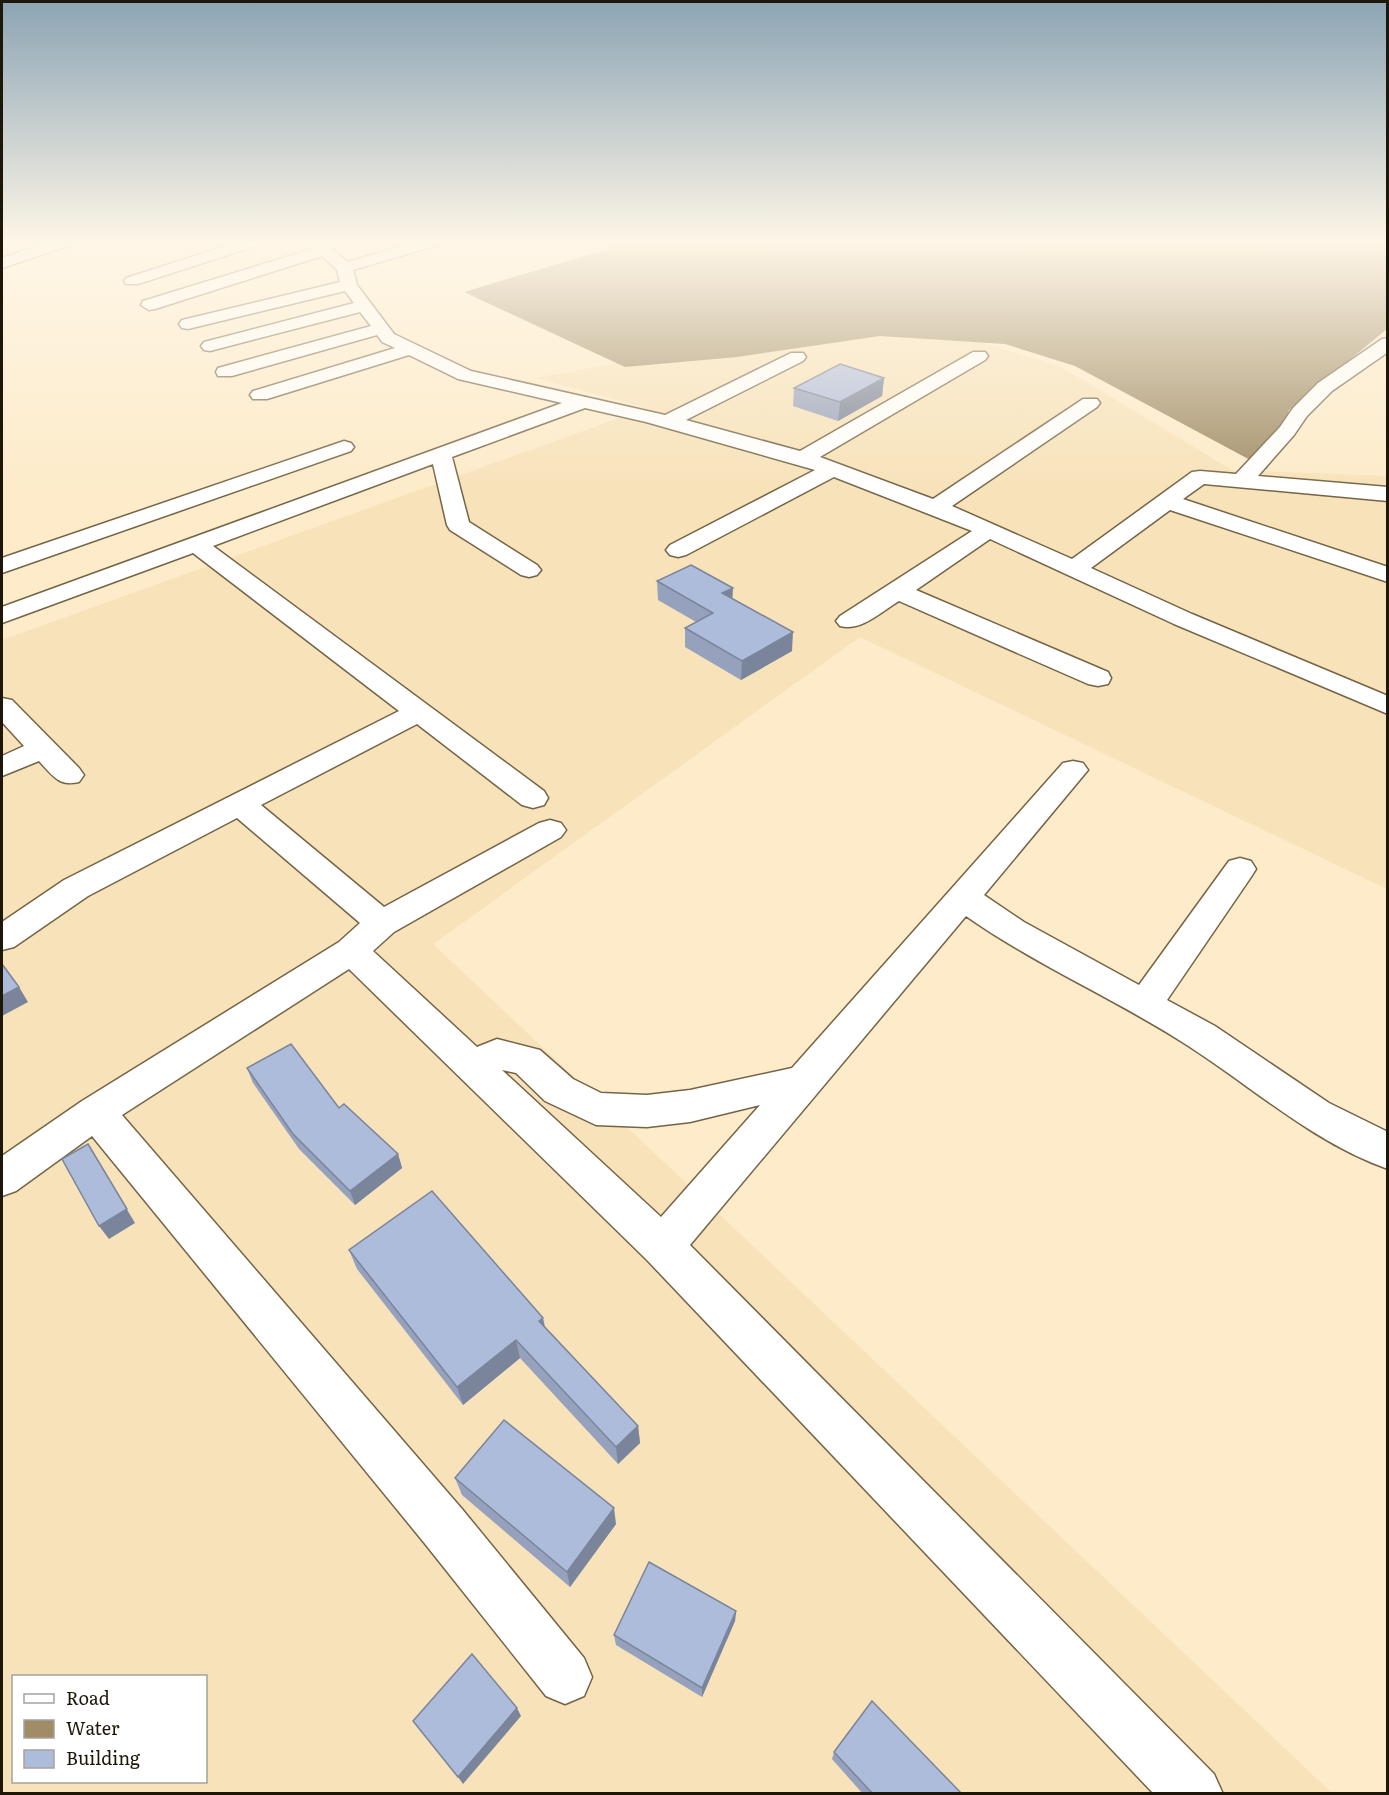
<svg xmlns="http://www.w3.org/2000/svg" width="1389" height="1795" viewBox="0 0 1389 1795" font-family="Literata,serif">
  <rect width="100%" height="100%" fill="#fdebc9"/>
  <path fill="#f7e2b9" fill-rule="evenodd" d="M853 333 969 339 1058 365 1232 470 1387 476V889L860 637 433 944 1332 1793 2 1794V640L647 408 535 378 613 364ZM14 1676H206V1782H14Z"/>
  <polygon fill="#a08d67" points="614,242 1387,242 1387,329 1289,410 1267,469 1075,366 1005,344 880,336 737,357 625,367 464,292 608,249"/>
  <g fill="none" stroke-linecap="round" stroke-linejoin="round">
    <g stroke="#746446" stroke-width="3">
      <g id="minor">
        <polygon points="238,242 261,242 259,245 138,284 126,284 124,281 126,278"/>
        <path d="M304 242H323L348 262 416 242H440L438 245 353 270 357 285 394 334 471 371 665 415 791 353H803L806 357 803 361 686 420 800 451 973 352H985L988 356 985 360 820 457 933 499 1083 399H1097L1100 403 1097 407 952 506 1072 559 1192 472 1200 471 1236 474 1280 427 1293 408 1318 383 1382 339 1388 338V352L1332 391 1307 416 1294 435 1258 476 1388 487V501L1204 484 1183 499 1388 567V582L1170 510 1091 568 1192 614 1388 696V714L1174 624 990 539 916 590 1108 672 1111 678 1108 684 1098 686 1088 684 899 601C882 611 861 632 840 626L836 621 840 616 972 531 834 477 686 555 678 557 670 555 666 550 670 545 815 470 646 422 585 408 452 457 469 522 537 565 541 570 537 575 529 577 521 575 450 530 447 525 433 464 213 546 544 791 548 798 544 805 533 808 522 805 417 724 261 805 384 907 539 823 550 820 561 823 566 830 561 837 394 932 373 951 477 1047 497 1039 540 1050 573 1079 601 1093 647 1095 690 1090 792 1068 1063 763 1073 761 1083 763 1088 770 984 895 1024 922 1139 985 1229 861 1240 858 1251 861 1256 869 1251 877 1167 1000 1215 1026 1329 1103 1388 1132V1169C1314 1143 1255 1089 1190 1047 1118 1000 1037 966 966 916L690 1245 1214 1774 1223 1794H1154L647 1260 349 969 122 1115 462 1509 584 1658 592 1677 584 1696 565 1704 546 1696 426 1545 92 1136 16 1191 2 1196V1156L82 1101 339 942 360 923 237 818 88 896 14 947 2 950V922L64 880 399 711 193 553 2 623V607L562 403 458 379 409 355 267 399H253L250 395 253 391 395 348 382 342 377 335 232 376H218L216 372 218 368 371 326 360 312 210 351 204 350 201 346 204 342 354 303 345 291 188 329 182 328 179 324 182 320 340 282 337 270 322 256 155 309 149 310 141 305 143 301 312 249ZM502 1070 516 1073 545 1101 596 1125 647 1127 690 1122 760 1105 661 1217Z"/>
        <polygon points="344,441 351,443 354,447 351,451 2,573 2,558"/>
        <path d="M2 698 12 700 79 768 84 775 79 782C59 787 52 775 39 761L2 776V756L24 746 2 722Z"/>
      </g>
    </g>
    <g stroke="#746446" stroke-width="3">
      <polygon id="major" points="50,242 73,242 71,245 2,268 2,258"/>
    </g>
    <use href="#minor" fill="#fff" fill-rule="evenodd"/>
    <use href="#major" fill="#fff" fill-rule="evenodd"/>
  </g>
  <g fill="#96a2bd">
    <polygon points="884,378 882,396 838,421 793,406 794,388"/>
    <polygon points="657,581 732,599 792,651 741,680 685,647 685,628 696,622 658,600"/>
    <polygon points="247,1068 339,1108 398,1154 402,1168 355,1205 299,1149 253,1083"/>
    <polygon points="349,1250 545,1328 638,1426 640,1443 618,1464 520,1358 463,1405 357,1269"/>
    <polygon points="455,1478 616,1524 570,1587 462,1495"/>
    <polygon points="736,1611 735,1621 702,1697 616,1645 614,1635"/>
    <polygon points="834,1752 962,1794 863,1794 832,1759"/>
  </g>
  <g fill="#7a849a">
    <polygon points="884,378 882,396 838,421 840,402"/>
    <polygon points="733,588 732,607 722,593"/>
    <polygon points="793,632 792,651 741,680 742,661"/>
    <polygon points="19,987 28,1002 2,1016 2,996"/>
    <polygon points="88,1144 135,1223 109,1239 99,1226"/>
    <polygon points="398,1154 402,1168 355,1205 350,1191"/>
    <polygon points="543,1318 547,1336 539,1321"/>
    <polygon points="516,1340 520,1358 463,1405 457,1387"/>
    <polygon points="638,1426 640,1443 618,1464 616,1447"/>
    <polygon points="614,1508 616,1524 570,1587 567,1572"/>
    <polygon points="736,1611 735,1621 702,1697 702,1688"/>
    <polygon points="517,1708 521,1716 463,1784 458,1777"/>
  </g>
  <g fill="#aebcdc" stroke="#7a849a" stroke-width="1.5">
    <polygon points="840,364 884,378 840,402 794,388"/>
    <polygon points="691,565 733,588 722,593 793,632 742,661 685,628 713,613 657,581"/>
    <polygon points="2,964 19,987 2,996"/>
    <polygon points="291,1044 339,1108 344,1104 398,1154 350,1191 293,1134 247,1068"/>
    <polygon points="88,1144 127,1209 99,1226 62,1159"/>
    <polygon points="432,1191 543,1318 539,1321 638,1426 616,1447 516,1340 457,1387 349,1250"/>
    <polygon points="504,1420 614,1508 567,1572 455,1478"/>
    <polygon points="649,1562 736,1611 702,1688 614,1635"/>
    <polygon points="472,1654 517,1708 458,1777 413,1721"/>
    <polygon points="872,1701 962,1794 873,1794 834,1752"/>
  </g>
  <linearGradient id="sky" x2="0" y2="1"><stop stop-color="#8ba4b4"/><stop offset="0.49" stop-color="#fef6e7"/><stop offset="1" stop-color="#fef6e7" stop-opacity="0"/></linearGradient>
  <rect width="1389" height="494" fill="url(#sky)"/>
  <rect width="1389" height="1795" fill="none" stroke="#1d170a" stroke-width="6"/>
  <rect x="12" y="1675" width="195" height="108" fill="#ffffff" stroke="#a5a29d" stroke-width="1.5"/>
  <rect x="24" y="1694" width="30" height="9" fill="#ffffff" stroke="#a5a29d" stroke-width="1.5"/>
  <text x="66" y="1705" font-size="18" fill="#1d170a">Road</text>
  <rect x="24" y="1720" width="30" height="18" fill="#a08d67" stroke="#a5a29d" stroke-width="1.5"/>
  <text x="66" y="1735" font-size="18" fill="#1d170a">Water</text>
  <rect x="24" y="1750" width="30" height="18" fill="#aebcdc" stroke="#a5a29d" stroke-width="1.5"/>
  <text x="66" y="1765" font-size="18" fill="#1d170a">Building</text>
</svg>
